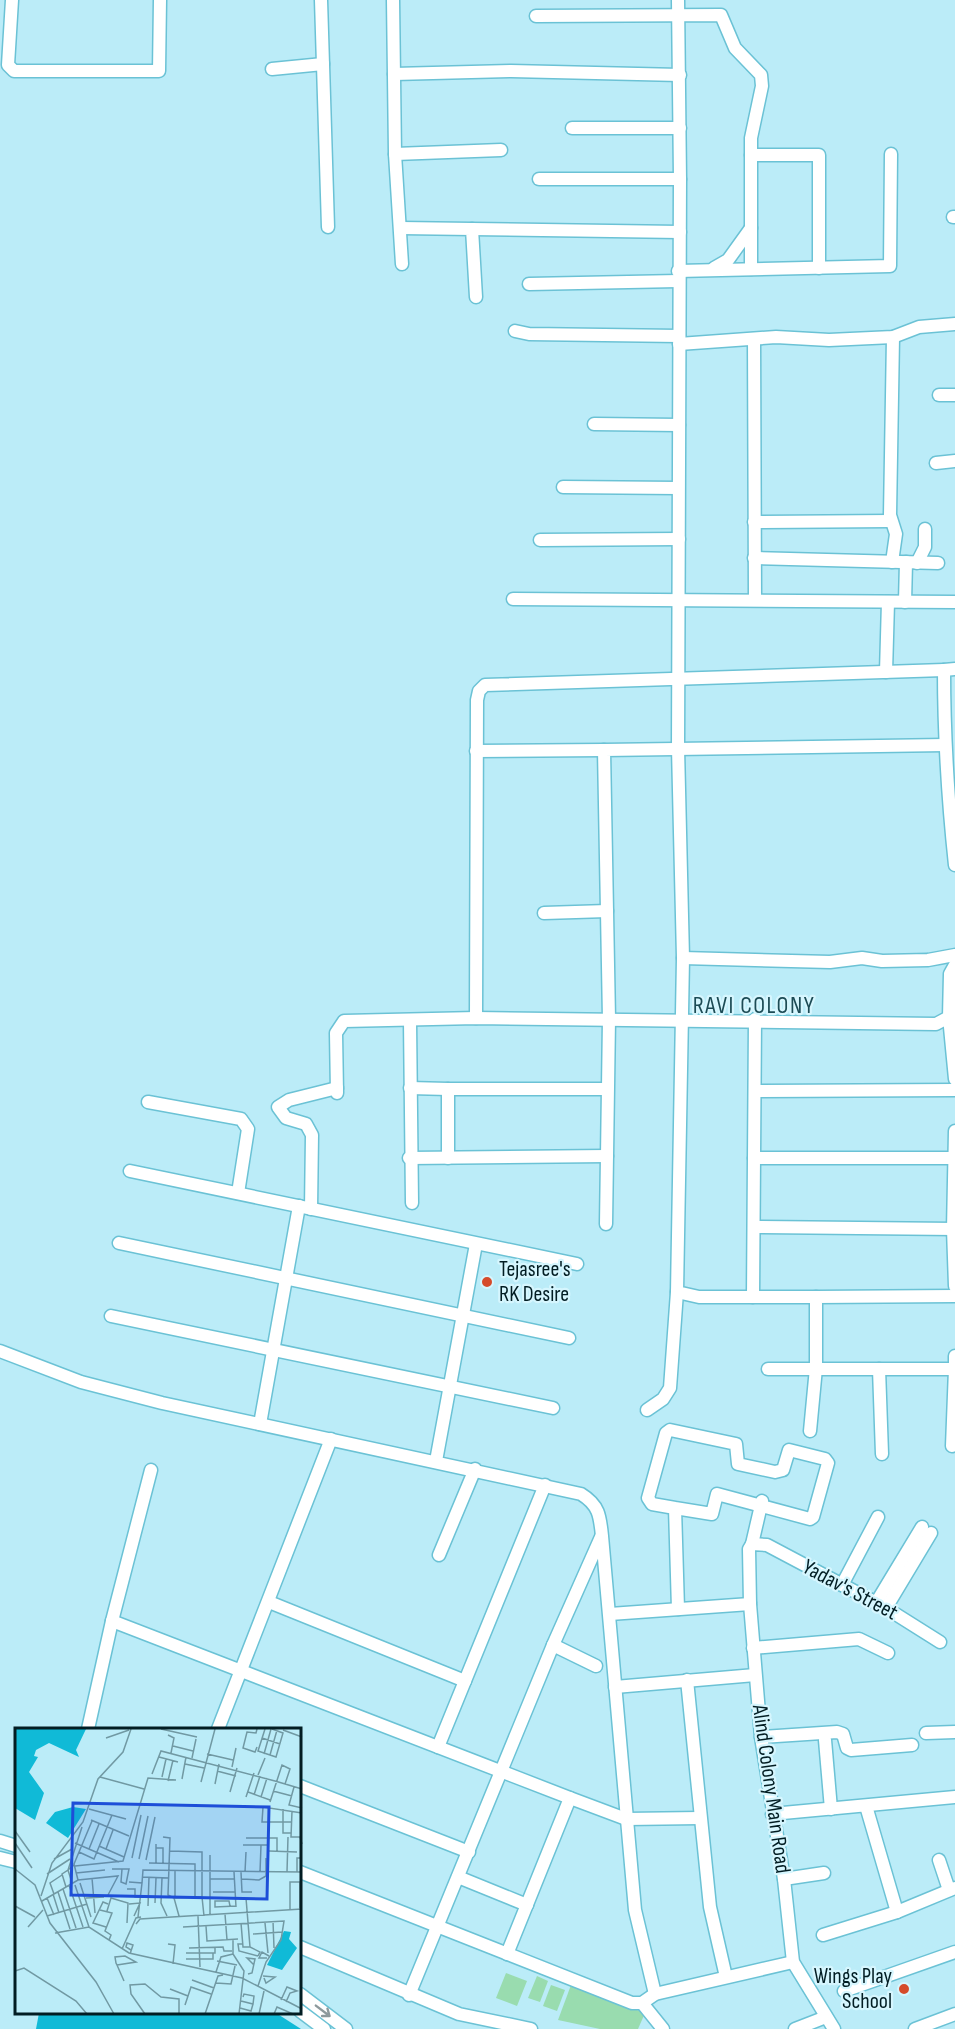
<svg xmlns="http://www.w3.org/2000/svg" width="955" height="2029" viewBox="0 0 955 2029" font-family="'Sofia Sans Condensed',sans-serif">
  <rect width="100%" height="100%" fill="#bbecf8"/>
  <g fill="#99dcaf">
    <polygon points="506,1973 527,1981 517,2006 496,1998"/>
    <polygon points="537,1976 548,1981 540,2002 528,1998"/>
    <polygon points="551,1985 565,1990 557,2011 543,2006"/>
    <polygon points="571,1985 645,2013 638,2029 600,2029 558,2020"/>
  </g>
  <polygon fill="#10bad7" points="276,2013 301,2029 36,2029 39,2013"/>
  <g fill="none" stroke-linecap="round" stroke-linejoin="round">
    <g stroke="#6bc2d5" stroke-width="15">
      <g id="minor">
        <polyline points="12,0 8,65 14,71 159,71 160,0"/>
        <polyline points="321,0 328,227"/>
        <polyline points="393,0 395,154 402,264"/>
        <polyline points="678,0 680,179 678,748 683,958 677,1292 699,1297 816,1297"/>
        <polyline points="536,16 721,15 735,48 761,75 762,86 751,138 751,269"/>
        <polyline points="272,69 323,64"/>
        <polyline points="394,74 511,71 680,75"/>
        <polyline points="572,128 680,128"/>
        <polyline points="395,154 501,150"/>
        <polyline points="751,155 819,155 819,268"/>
        <polyline points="539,179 680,179"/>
        <polyline points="953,217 955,217"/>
        <polyline points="401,228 472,229 476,297"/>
        <polyline points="472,229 680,232"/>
        <polyline points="714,268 728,260 751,228"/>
        <polyline points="678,271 890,266 891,154"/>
        <polyline points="529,284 678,281"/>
        <polyline points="515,331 529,334 679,336"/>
        <polyline points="754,339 755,599"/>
        <polyline points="679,344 776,337 829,340 893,337 919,327 955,324"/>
        <polyline points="939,395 955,395"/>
        <polyline points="594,424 679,425"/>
        <polyline points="936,463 955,461"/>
        <polyline points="563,487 678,488"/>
        <polyline points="754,522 891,521"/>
        <polyline points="540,540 679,539"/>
        <polyline points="754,558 938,563"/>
        <polyline points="892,562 896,534 890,515 893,337"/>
        <polyline points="917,563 925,547 925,529"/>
        <polyline points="513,599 955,602"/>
        <polyline points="905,602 906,562"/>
        <path d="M955 669 944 670C944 736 948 800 955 865"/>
        <polyline points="886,672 888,602"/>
        <polyline points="476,751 604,750"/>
        <polyline points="544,913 607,911"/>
        <polyline points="683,958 830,962 862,958 882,961 928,960 955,955"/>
        <polyline points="949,1017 955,1079"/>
        <polyline points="476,1018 477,700 479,691 485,685 944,670"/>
        <polyline points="410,1021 412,1203"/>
        <polyline points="410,1088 448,1089"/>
        <polyline points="756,1091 955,1090"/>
        <polyline points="337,1093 336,1033 344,1021 476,1018 936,1024 949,1017 950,974 955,965"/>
        <polyline points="148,1102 241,1119 248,1129 238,1193"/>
        <polyline points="955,1131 953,1229 955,1286"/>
        <polyline points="409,1158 607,1156"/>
        <polyline points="448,1158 448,1089 606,1089"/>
        <polyline points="754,1158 955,1158"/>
        <polyline points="130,1171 577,1264"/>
        <polyline points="311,1209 312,1135 306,1124 286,1118 278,1107 289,1100 337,1088"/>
        <polyline points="606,1224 609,1019 604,750 945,745"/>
        <polyline points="754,1227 955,1229"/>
        <polyline points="119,1243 569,1338"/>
        <polyline points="753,1297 755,1019"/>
        <polyline points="111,1316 553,1408"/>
        <path d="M0 1351 81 1382 162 1403 581 1494C599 1505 600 1516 602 1536L635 1910 655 1994"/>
        <polyline points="768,1369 879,1369"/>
        <polyline points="647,1410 663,1399 670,1388 677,1292"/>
        <polyline points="260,1424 299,1206"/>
        <polyline points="810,1431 816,1368 816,1297 955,1296"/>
        <polyline points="952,1446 955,1369"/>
        <polyline points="882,1454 879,1369 955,1369 955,1356"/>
        <polyline points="436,1461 476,1244"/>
        <polyline points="675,1508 712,1514 717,1494 810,1519 813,1517 828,1463 825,1459 789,1450 783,1470 775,1472 738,1464 736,1444 670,1430 666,1433 648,1498 652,1504 675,1508 678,1609"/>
        <polyline points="752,1544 762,1501"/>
        <polyline points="439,1555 475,1469"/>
        <polyline points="842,1585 878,1517"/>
        <polyline points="269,1602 465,1681"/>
        <polyline points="876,1603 922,1527"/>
        <polyline points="886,1608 931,1533"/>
        <polyline points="610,1614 750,1604"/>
        <polyline points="112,1621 570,1798 507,1954"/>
        <polyline points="553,1645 596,1666"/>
        <polyline points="753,1648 859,1639 888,1653"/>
        <polyline points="687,1680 710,1907 726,1977"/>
        <polyline points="615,1687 755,1675"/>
        <polyline points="88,1729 112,1621 151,1470"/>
        <polyline points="218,1729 331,1439"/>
        <polyline points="926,1733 955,1732"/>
        <polyline points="761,1737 837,1732 843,1734 847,1748 851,1750 912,1745"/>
        <polyline points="825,1740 831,1809"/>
        <polyline points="438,1747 545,1485"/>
        <polyline points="300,1786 469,1852"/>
        <polyline points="570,1798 626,1819 700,1818"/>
        <polyline points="866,1806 897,1912"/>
        <polyline points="772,1814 955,1797"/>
        <polyline points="0,1841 16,1846"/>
        <polyline points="0,1858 16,1862"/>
        <polyline points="939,1860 949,1890"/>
        <polyline points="300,1872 632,2003 642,2003 655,1994 793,1962"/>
        <polyline points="458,1877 527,1905"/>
        <polyline points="784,1879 824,1873"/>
        <polyline points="823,1935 897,1912 955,1888"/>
        <polyline points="300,1947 459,2014 531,2029"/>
        <polyline points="844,1991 955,1952"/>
        <polyline points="300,1994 346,2029"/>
        <polyline points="409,1995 553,1645 601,1537"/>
        <polyline points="642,2003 663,2029"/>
        <polyline points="300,2011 324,2029"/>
        <polyline points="795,2029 826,2017"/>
        <polyline points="834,2029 793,1962 784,1879 761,1737 750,1604 749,1549 752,1544 767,1545 886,1608 940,1642"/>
        <polyline points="915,2029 955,2014"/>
      </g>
    </g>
    <use href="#minor" stroke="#fff" stroke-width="12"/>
  </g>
  <defs><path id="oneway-shaft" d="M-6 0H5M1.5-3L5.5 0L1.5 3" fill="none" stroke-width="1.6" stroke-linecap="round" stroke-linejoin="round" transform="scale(1.5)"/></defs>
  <use stroke="#8d999c" href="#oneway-shaft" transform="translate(323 2011) rotate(37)"/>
  <g fill="#d54b2b" stroke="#d6f6fe" stroke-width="2">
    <circle cx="487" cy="1282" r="6"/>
    <circle cx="904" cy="1989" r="6"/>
  </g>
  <g text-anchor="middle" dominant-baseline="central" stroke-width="4.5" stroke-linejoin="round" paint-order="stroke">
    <g font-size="22" fill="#021d23" stroke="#d6f6fe" text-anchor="start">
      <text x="499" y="1269">Tejasree's<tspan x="499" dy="25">RK Desire</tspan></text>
      <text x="892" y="1976" text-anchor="end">Wings Play<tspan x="892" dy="25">School</tspan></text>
    </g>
    <g font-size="22" fill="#021d23" stroke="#d6f6fe">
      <text transform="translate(850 1590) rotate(28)">Yadav's Street</text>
      <text transform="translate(771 1789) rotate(82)">Alind Colony Main Road</text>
    </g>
    <g font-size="24" letter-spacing="1.5" fill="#1c4b55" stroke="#d6f6fe">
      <text x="754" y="1005">RAVI COLONY</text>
    </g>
  </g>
  <g transform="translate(15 1728)">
    <rect width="286" height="286" fill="#bbecf8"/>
    <path d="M0 1H71L61 22 64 29 34 15 21 22 19 28 23 29 14 44 29 65 20 92 0 80ZM58 79 71 81 53 110 31 95 40 84ZM269 203 276 204 274 211 282 220 267 242 252 237Z" fill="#10bad7"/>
    <path fill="none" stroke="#7199a3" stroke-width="1.5" d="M146 1 182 9M242 1 241 5 232 4 228 20 240 24 242 19M250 1 243 23 261 29 268 5 257 1M268 2 287 9M153 7 159 10 156 25M91 10 114 2M247 10 265 16M158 18 178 23M192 26 218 32M249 26 256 1M255 27 262 2M144 29 163 34M177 30 181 11M170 36 189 40M217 39 221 20M202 43 221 48M137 46 146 23 260 53M243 47 250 30M85 49 129 61M147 49 151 31M167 51 171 29M153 53 158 32M260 53 287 61M186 54 200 1M200 56 204 36M279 59 274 77 287 80M258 63 277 68M215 64 222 40M233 64 255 72M239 67 245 48M231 69 239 45M246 69 252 50M255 74 267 37 275 41 270 56M254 80V94H276M74 81 111 91M268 81V105H276M277 83 276 109H285L287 116M76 92 114 108M254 94H247L248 79 287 85M0 103 15 124M148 109 155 110 153 167 159 170M231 110H262V124M0 115 17 140M60 115 104 134M228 117H254M84 118 109 129M141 120H148V135M74 121 84 96M91 121 98 102M155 123 187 124V169M254 123 282 124M64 124 79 131 97 87M195 127V187M117 130 126 87M39 131 57 121M124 131 133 88M131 132 140 89M134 135 180 136V169M141 135V116M60 138 108 133 133 50 161 52M0 141 20 157 35 195 81 254 99 286M97 141H114L111 156 106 154 107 141M219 144 221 179M226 144 227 164H237M230 144 231 124M245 144 246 117M272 144 273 109M282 144V130H287M61 145 90 142M32 146 55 131M127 149 154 150M77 150 80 185M147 150 146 175 152 188M195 151H220M227 151 244 152 251 148V130M63 152 59 136 77 93M114 154 127 155 123 189M57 155 53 142 59 137M65 155 76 189M127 155 128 142 287 144M54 157 68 199M60 157 74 199M51 159 47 146 53 142 67 99M48 161 61 200M112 161H120V169H154M43 164 55 201M198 164H220M38 166 44 185M39 166 35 155 47 147M26 168 37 135 68 94 83 51 108 24 116 1M160 169V143M32 170 39 187M71 170 89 169M231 170 235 219 245 224 243 228M27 173 63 152 103 148 93 167M140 175 141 150M114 176 125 175 119 188M0 178 20 189M133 178 134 149M215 178 214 173H200V179L221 178M285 180V154M275 181V154H287M85 182 97 185 90 203 96 207 94 212M92 183 96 170 113 175 112 195M210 186 212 212M32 188 72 176M164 188 159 170 181 169H187L189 188M183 188 185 239M258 193 259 220M226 195 228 219H235M250 195 253 225M121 196 125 191 287 181M191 198 192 213 223 211M13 199 28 182M91 199 78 195 88 174 93 176M168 199 269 193 266 212 251 234 243 258M40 205 74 199 114 225 227 250 287 281M238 206 267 204M218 211V226L229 243 224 286M153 216 160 217 158 236M228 216H223L224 223 243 228M174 220 208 219 209 223H217M107 221 121 190 126 189M171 225H200V219M115 226 118 217 112 215 111 219 116 222M252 230H244L247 224 254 228M171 231H198V225M202 233 222 237M102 237 121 234 110 228 100 229 101 235 102 237 109 253M0 243 9 240 61 273 72 286M201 244 206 229 218 226M233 246 237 245 240 231 232 230 239 237M248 248 260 249 251 255 249 250M177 252 199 260M201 255 216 256 220 238M155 261 173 268M266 272 272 259 282 263 275 265 271 274M226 273 238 276 239 268 229 266 228 269M170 277 176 259 196 266M225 280 236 283 238 276M130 286 116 266 115 257 130 256 146 269 164 271V286M190 286 203 248 208 247M244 286 249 263M259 286 262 279 278 286"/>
    <path fill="#1d4ed8" fill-opacity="0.15" stroke="#1d4ed8" stroke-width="3" d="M58 75 254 79 252 171 56 167Z"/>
    <rect width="286" height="286" fill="none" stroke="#021d23" stroke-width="3"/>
  </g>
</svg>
